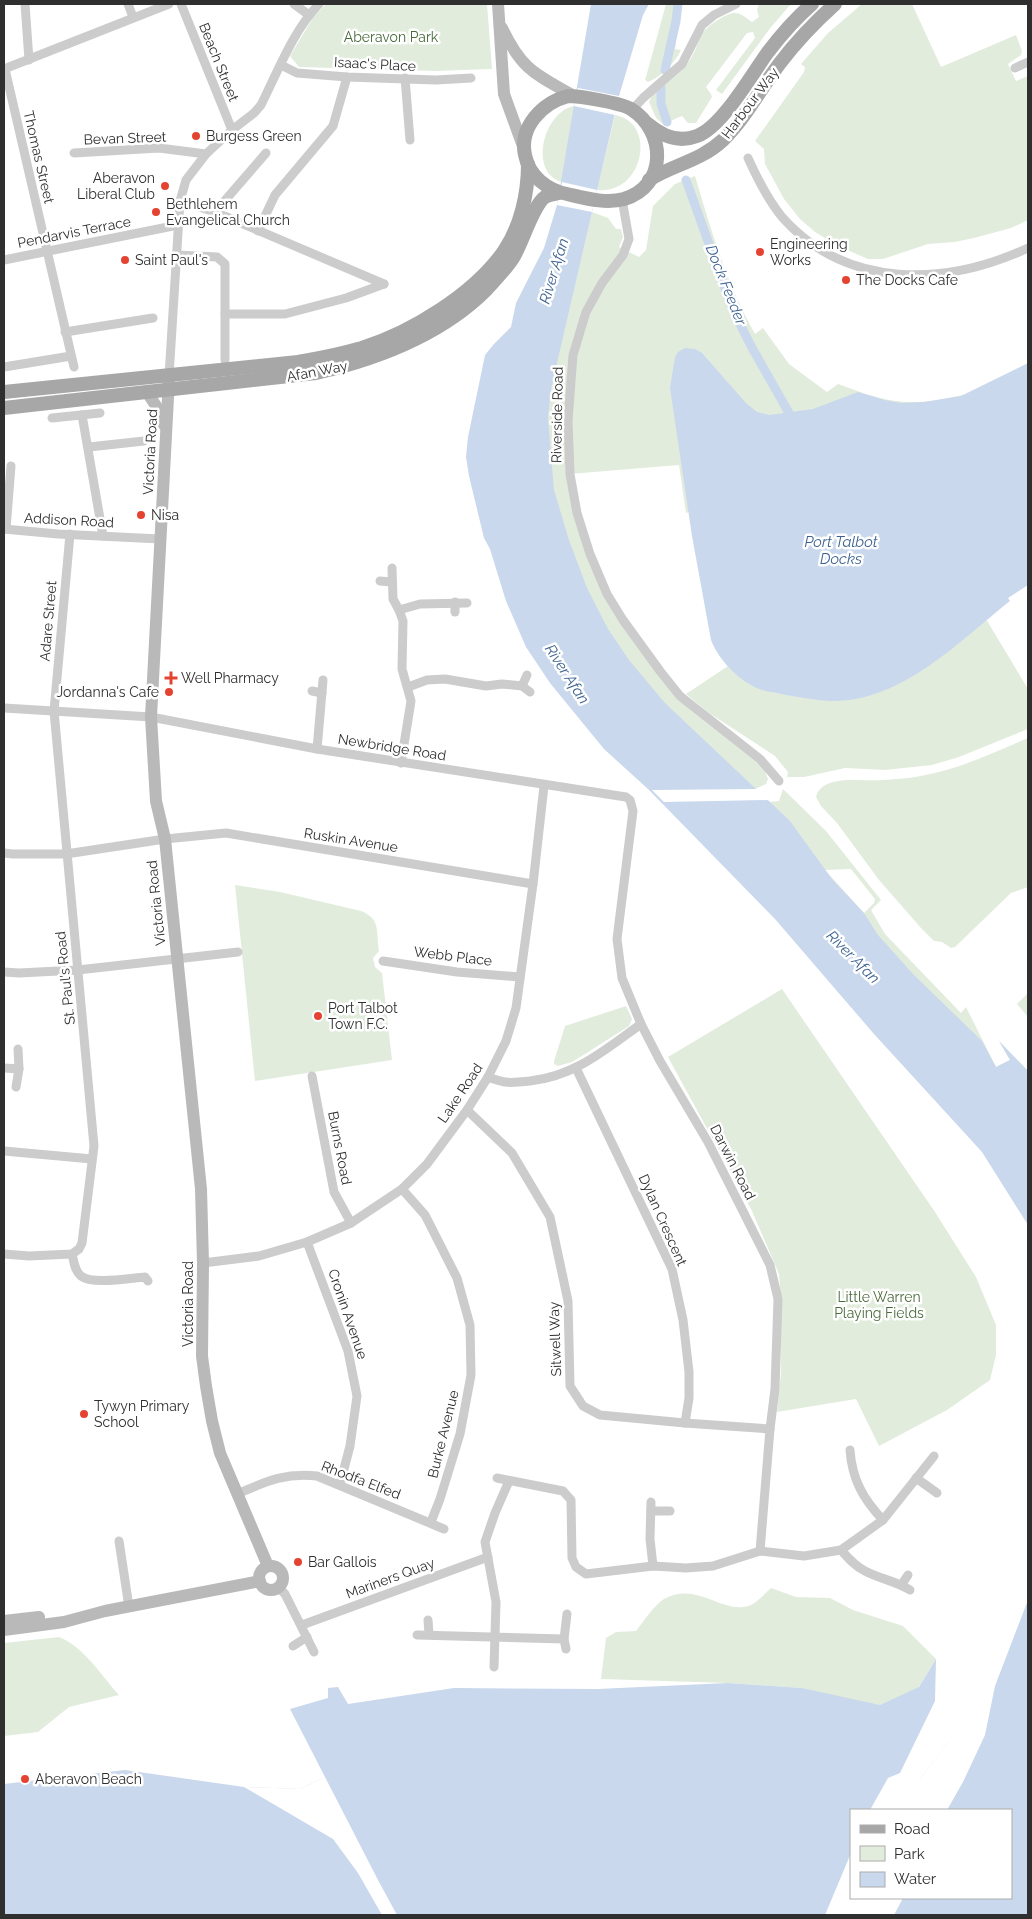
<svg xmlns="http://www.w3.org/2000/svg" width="1032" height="1919" viewBox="0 0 1032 1919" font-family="Raleway,sans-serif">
  <rect width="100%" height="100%" fill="#fff"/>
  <g fill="#e2ecdd" fill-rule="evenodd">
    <polygon points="326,4 487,4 492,69 435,71 299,67 290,56 314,16"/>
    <path d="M666 4H680L674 42 676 43 675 49 681 50C675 63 661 77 648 82L645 80 646 77Z"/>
    <path d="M759 4H791L771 27 722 94 716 90 755 38 753 32 747 33 706 87 711 94 712 97 696 123H688L682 116 663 124 656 118 649 102 652 95C663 85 678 76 687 64 703 43 693 34 721 18 736 10 738 12 752 22L759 17 757 10Z"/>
    <polygon points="862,4 912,4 941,67 1016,35 1022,51 1021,55 1008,64 1016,81 1028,76 1028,220 1011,228 974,238 955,242 928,244 883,259 868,259 838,246 815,232 800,219 784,199 765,164 764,149 755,141 804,72 805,67 801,64 828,33"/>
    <path d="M574 106 562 182C528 173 543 112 574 106Z"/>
    <path d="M615 115C658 123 643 195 597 190Z"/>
    <path d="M695 176C712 233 726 282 755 334L763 328 789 364 827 392 838 384C875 398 898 406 938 400 947 398 956 397 965 394L690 520 689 512 686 513 679 465 570 474 602 584 675 691 760 759 768 779 766 784 755 789 769 802 779 801 783 789 826 831 881 900 871 910 885 934 961 1013 966 1007 996 1067 1010 1060 999 1041 1028 1071V1146L660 764 518 439 559 352 592 212 608 218 616 229H621L623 237 619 247 639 257 646 250 653 206 675 184ZM851 869 875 899 874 903 864 913 825 870Z"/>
    <path d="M986 619 1028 689V729L959 757 932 765 885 770 845 768 804 777H787L788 772 775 756 709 713 686 694 728 666C750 687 764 690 793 696 882 714 922 671 986 619Z"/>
    <path d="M1028 738V887L1011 893 955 947 951 948 942 942 934 941 921 928 879 880 837 823 821 806 816 797C822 773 863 782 882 780 894 779 907 779 920 776 957 770 993 753 1028 738Z"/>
    <path d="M235 885 280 892 361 911C381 919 376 931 379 951L373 958 375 967 382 973 392 1060 255 1081Z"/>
    <polygon points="782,989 935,1212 976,1277 996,1325 996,1355 990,1380 947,1410 879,1446 856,1399 777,1412 781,1373 781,1302 779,1274 752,1211 668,1057"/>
    <polygon points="1028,993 1028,1017 1017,1004"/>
    <polygon points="626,1006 632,1019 629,1026 585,1054 572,1062 558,1066 554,1064 554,1061 565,1026"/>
    <path d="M771 1588 796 1597 830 1598 853 1610 903 1626 936 1659 919 1687 899 1701 880 1705 860 1703 802 1688 727 1683 601 1679 606 1638 616 1632 636 1631C644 1621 654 1605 664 1599 694 1582 719 1610 743 1607 755 1606 762 1596 771 1588Z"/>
    <path d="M59 1637C84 1647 101 1675 119 1695L69 1707 38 1732 4 1736V1643Z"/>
  </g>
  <g fill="#c9d8ec">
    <polygon points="591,4 649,4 643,15 619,96 551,389 548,418 554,490 569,540 587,588 608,629 629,660 665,703 790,821 832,879 864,913 878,935 914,975 982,1041 996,1067 1010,1060 999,1041 1028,1071 1028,1225 982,1152 874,1034 775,919 648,789 604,749 550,683 526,647 506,601 490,549 484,538 469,476 466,457 468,437 485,355 494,344 511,327 516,303 544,248 557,205"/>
    <path d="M685 348 695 349 702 353 746 403 757 412 769 415 813 409 858 392 885 400 901 403 924 402 961 396 1028 363V585L1008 598 1010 601C958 642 901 703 830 701 813 700 797 697 781 694 774 692 768 692 762 690 741 683 719 661 711 640L692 536 670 388 675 357 678 352Z"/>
    <polygon points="1028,1565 1028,1915 4,1915 4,1784 125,1770 244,1787 300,1789 325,1777 290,1709 328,1698 328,1688 338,1687 348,1704 454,1688 598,1689 728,1683 802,1688 880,1705 919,1687 936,1659 935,1701 882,1810 851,1810 851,1898 1011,1898 1011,1810 896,1810 970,1714"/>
  </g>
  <g fill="#fff">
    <polygon points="578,88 619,96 615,115 574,106"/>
    <polygon points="562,182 597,190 592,212 557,205"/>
    <polygon points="758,789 769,800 664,802 652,790"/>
    <polygon points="1028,1562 1028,1600 995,1686 985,1735 963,1782 947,1810 893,1810 916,1780 919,1780 952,1737 957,1727 968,1712 977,1678"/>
    <polygon points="900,1773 903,1774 885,1810 870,1810 888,1778"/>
    <polygon points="325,1777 378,1880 397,1915 382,1915 358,1873 333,1839 244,1787 300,1789"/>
    <polygon points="851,1853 851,1898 903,1898 894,1915 825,1915"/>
  </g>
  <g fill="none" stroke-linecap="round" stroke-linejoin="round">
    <g stroke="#c9d8ec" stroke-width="9">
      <polyline points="665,70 676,21 678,4"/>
      <polyline points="661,87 661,104 667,122"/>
      <polyline points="686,180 732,308 751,346 789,413"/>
    </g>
    <g stroke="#ccc" stroke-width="9">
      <polyline points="25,4 29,60"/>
      <polyline points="128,4 133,17"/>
      <polyline points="181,4 232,130"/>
      <polyline points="294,4 309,15"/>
      <polyline points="281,65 297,73 347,77 436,80 471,78"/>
      <polyline points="1015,68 1028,62"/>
      <polyline points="4,69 169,4"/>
      <polyline points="5,69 74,367"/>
      <polyline points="405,78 410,140"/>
      <polyline points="632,110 643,98 682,64 702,25 714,15 736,4"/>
      <polyline points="74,153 159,148 206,154"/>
      <path d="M748 158C757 178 768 200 782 217 847 290 946 286 1028 248"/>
      <polyline points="622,199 629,239 623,255 602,283 586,312 573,355 568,421 570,474 577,513 590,554 607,594 623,620 660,671 680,696 760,759 779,781"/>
      <polyline points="180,201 215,212 384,284"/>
      <polyline points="215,212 266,153"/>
      <polyline points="258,231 275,195 333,126 347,77"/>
      <polyline points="177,255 217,257 225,264 225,360"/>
      <polyline points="4,260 178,225"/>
      <polyline points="225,314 285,314 346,298 384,284"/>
      <polyline points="65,332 153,318"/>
      <polyline points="4,367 71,356"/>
      <path d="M169 376 180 201 186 180 206 154 232 130 254 113 261 105C278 71 293 31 319 4"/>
      <polyline points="82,415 103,536"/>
      <polyline points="52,418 100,413"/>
      <polyline points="89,447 144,441"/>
      <polyline points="4,529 58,534 160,539"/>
      <polyline points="6,529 11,466"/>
      <polyline points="392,568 393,599 399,610 403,621 402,669 411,701 401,763"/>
      <polyline points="380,581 391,582"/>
      <polyline points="399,610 420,604 467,603"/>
      <polyline points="455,612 455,602"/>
      <polyline points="522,686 527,675"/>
      <polyline points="408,687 427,680 445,679 486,686 502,684 522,686 530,692"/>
      <polyline points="312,691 322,693"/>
      <polyline points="4,708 151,717 317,749 626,797 630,800 633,811 617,939 622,978 641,1024 660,1061 708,1142 770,1265 778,1299 775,1389 770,1429 760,1551"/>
      <polyline points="317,749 323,680"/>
      <polyline points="4,853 13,854 66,854 165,839 226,833 533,884"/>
      <polyline points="383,961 457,972 520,977"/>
      <polyline points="4,972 19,973 78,970 238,952"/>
      <polyline points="4,1068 19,1069"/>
      <polyline points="576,1068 672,1269 683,1320 689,1372 689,1398 685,1423"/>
      <polyline points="312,1076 334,1192 351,1223"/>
      <path d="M488 1077C506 1084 511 1083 530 1081 575 1076 605 1050 641 1024"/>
      <polyline points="16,1087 19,1069 18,1049"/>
      <polyline points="467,1110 512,1153 550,1217 568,1301 570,1386 583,1406 600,1415 685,1423 770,1429"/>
      <polyline points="4,1151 92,1159"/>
      <polyline points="402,1189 425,1215 457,1278 470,1325 471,1375 460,1434 440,1499 431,1522"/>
      <polyline points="307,1242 348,1351 357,1396 350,1446 340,1484"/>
      <polyline points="4,1254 29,1256 72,1254 79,1249 82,1243 94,1146 54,711 70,534"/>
      <path d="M72 1254C74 1261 74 1270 81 1276 92 1285 130 1278 145 1277L148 1281"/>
      <polyline points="203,1263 259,1256 307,1242 351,1223 402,1189 427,1164 467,1110 488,1077 506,1041 516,1008 533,884 544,786"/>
      <path d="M850 1450C852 1479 863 1499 883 1520"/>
      <polyline points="497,1478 563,1491 571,1500 572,1558 576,1567 586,1574 653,1566 686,1568 713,1566 760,1551 804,1556 841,1550 883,1520 934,1456"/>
      <polyline points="916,1478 937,1493"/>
      <path d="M237 1494C265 1482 286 1472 317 1476L444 1529"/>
      <polyline points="651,1502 650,1539 653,1566"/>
      <polyline points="651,1511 670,1511"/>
      <polyline points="119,1541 129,1607"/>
      <path d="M841 1550C848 1558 855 1566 865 1571 880 1579 896 1581 910 1590"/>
      <polyline points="902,1584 908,1575"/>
      <polyline points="279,1588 285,1594 314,1652"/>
      <polyline points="428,1620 429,1634"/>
      <polyline points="302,1625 488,1557"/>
      <polyline points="417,1635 564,1639"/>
      <polyline points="293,1646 307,1637"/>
      <polyline points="566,1649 564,1639 567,1614"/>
      <polyline points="494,1667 496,1602 485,1542 495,1513 509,1481"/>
    </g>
    <g stroke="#b9b9b9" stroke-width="12">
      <polyline points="498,4 504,94 524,149"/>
      <path d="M502 28C522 70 535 74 574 96"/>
      <polyline points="169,379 151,717 156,801 165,839 201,1189 203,1263 202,1356 206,1386 212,1421 220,1453 268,1566"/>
      <polyline points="147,392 158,409 164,425"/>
      <circle cx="271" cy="1578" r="12"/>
      <polyline points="4,1621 39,1617"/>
      <polyline points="4,1630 64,1622 105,1611 260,1581"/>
    </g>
    <g stroke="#a7a7a7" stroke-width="14">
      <path d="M568 96C580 96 621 103 631 109 666 131 668 186 624 199 605 204 585 198 567 194 547 190 529 176 525 155 519 127 542 103 568 96Z"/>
      <path d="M648 124C662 136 679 143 697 136 722 127 752 74 768 52 781 35 796 18 812 4"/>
      <path d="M649 180C674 164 699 162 723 140 745 119 761 88 780 63 796 42 815 22 835 4"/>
      <path d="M4 392 298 362C320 358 341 354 362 348 412 332 474 294 504 251 521 226 528 193 528 164"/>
      <path d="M4 408 316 373C377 359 441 335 486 290 495 280 506 269 513 258 522 244 533 205 545 197 549 195 554 194 559 193"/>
    </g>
  </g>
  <g fill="#e54332" stroke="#fff" stroke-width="2">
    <circle cx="196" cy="136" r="5"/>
    <circle cx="165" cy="186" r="5"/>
    <circle cx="156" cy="212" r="5"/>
    <circle cx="760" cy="252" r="5"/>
    <circle cx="125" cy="260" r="5"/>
    <circle cx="846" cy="280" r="5"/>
    <circle cx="141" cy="515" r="5"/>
    <path d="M168.5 670.5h5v5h5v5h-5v5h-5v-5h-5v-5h5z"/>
    <circle cx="169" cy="692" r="5"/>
    <circle cx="318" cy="1016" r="5"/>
    <circle cx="84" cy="1414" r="5"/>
    <circle cx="298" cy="1562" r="5"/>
    <circle cx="25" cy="1779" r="5"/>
  </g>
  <g text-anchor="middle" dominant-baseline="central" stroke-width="5" stroke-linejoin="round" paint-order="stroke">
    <g font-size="14" fill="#4a6b3c" stroke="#fff">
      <text x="391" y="37">Aberavon Park</text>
      <text x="879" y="1297">Little Warren<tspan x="879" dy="16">Playing Fields</tspan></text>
    </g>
    <g font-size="14" fill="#2f2f2f" stroke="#fff">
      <text transform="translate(219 62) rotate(68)">Beach Street</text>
      <text transform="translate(375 64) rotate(3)">Isaac's Place</text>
      <text transform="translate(750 103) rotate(-53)">Harbour Way</text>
      <text transform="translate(125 138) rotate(-2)">Bevan Street</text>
      <text transform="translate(39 157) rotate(77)">Thomas Street</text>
      <text transform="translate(74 232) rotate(-11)">Pendarvis Terrace</text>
      <text transform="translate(317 371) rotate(-11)">Afan Way</text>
      <text transform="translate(557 415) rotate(-89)">Riverside Road</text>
      <text transform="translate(150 452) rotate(-87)">Victoria Road</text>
      <text transform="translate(69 520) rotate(3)">Addison Road</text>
      <text transform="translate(48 621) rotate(-85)">Adare Street</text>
      <text transform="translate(392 747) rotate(9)">Newbridge Road</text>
      <text transform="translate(351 840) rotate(9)">Ruskin Avenue</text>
      <text transform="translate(156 903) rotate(-96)">Victoria Road</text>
      <text transform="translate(453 956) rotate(7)">Webb Place</text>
      <text transform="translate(65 978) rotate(-96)">St. Paul's Road</text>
      <text transform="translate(460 1093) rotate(-56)">Lake Road</text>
      <text transform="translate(340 1148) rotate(79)">Burns Road</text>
      <text transform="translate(733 1162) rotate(63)">Darwin Road</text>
      <text transform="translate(663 1220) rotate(66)">Dylan Crescent</text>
      <text transform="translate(188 1304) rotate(-90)">Victoria Road</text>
      <text transform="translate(348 1314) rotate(71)">Cronin Avenue</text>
      <text transform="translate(555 1339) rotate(-92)">Sitwell Way</text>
      <text transform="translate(443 1434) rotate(-76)">Burke Avenue</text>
      <text transform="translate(361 1480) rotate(21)">Rhodfa Elfed</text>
      <text transform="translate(390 1578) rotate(-20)">Mariners Quay</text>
    </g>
    <g font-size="14" fill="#2f2f2f" stroke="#fff" text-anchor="start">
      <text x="206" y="136">Burgess Green</text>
      <text x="155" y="178" text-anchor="end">Aberavon<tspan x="155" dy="16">Liberal Club</tspan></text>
      <text x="166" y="204">Bethlehem<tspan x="166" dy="16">Evangelical Church</tspan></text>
      <text x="770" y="244">Engineering<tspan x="770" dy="16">Works</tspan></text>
      <text x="135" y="260">Saint Paul's</text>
      <text x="856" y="280">The Docks Cafe</text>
      <text x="151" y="515">Nisa</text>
      <text x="181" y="678">Well Pharmacy</text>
      <text x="159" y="692" text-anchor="end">Jordanna's Cafe</text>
      <text x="328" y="1008">Port Talbot<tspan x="328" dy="16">Town F.C.</tspan></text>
      <text x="94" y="1406">Tywyn Primary<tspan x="94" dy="16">School</tspan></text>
      <text x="308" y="1562">Bar Gallois</text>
      <text x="35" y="1779">Aberavon Beach</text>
    </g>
    <g font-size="15" font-style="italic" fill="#3d6291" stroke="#fff">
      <text transform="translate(554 271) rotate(-73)">River Afan</text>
      <text transform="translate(726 285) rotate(68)">Dock Feeder</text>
      <text x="841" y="542">Port Talbot<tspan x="841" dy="17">Docks</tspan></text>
      <text transform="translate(567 674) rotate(57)">River Afan</text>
      <text transform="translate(853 957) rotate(45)">River Afan</text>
    </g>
  </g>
  <rect width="1032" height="1919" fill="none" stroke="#2f2f2f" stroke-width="10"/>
  <rect x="850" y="1809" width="162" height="90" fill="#ffffff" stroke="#acacac"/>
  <rect x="860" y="1825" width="25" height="8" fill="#a7a7a7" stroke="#acacac"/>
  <text x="894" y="1834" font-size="15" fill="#2f2f2f">Road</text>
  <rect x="860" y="1846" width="25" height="15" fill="#e2ecdd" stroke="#acacac"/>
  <text x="894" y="1859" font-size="15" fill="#2f2f2f">Park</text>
  <rect x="860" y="1872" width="25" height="15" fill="#c9d8ec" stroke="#acacac"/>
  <text x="894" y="1884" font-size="15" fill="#2f2f2f">Water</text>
</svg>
